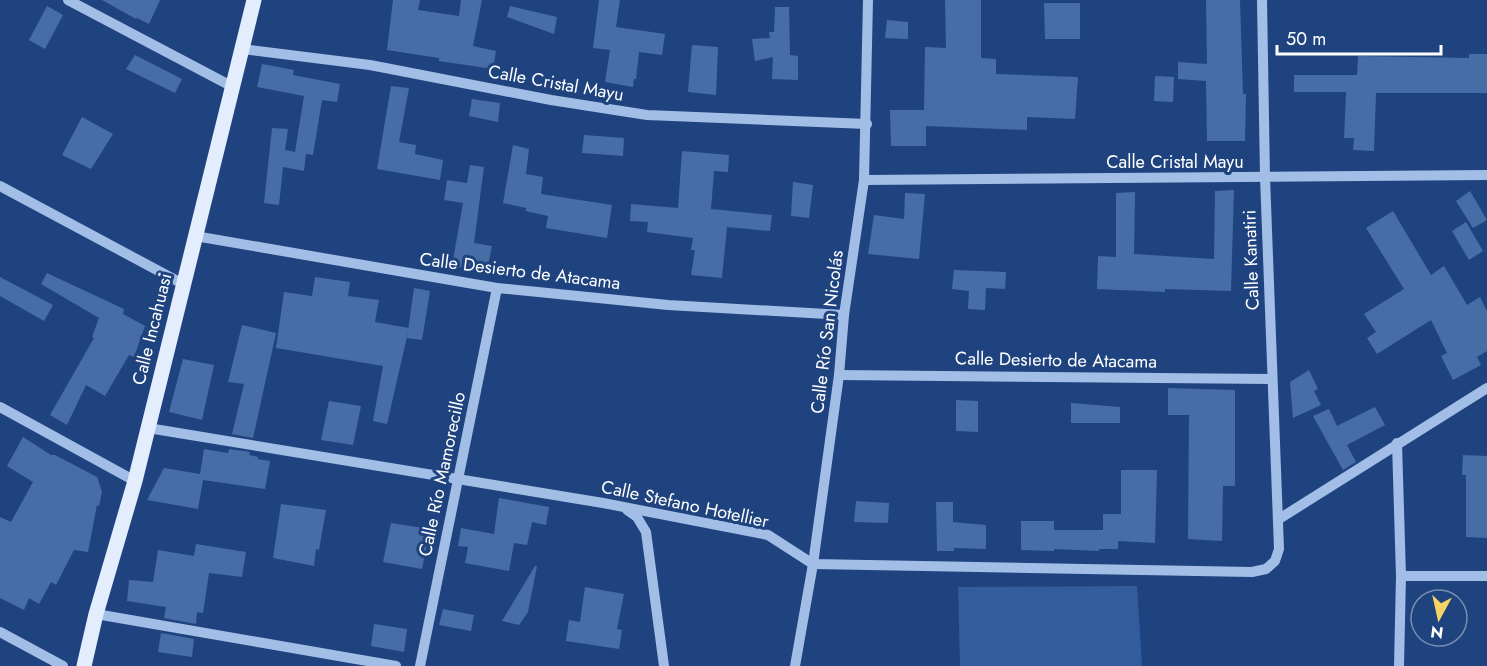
<svg xmlns="http://www.w3.org/2000/svg" width="1487" height="666" viewBox="0 0 1487 666" font-family="Jost,sans-serif">
  <rect width="100%" height="100%" fill="#1f437e"/>
  <polygon fill="#325c9c" points="1137,586 1142,666 960,666 958,587"/>
  <g fill="#476da7">
    <polygon points="102,0 160,0 149,24 137,18 136,19"/>
    <polygon points="393,0 420,0 418,10 459,16 461,0 482,0 473,46 496,51 493,69 439,61 439,58 387,50"/>
    <polygon points="599,0 620,0 616,27 665,34 662,55 639,52 636,79 634,79 633,87 605,82 610,50 593,48"/>
    <polygon points="945,0 981,0 981,58 996,59 996,74 1078,77 1075,119 1027,117 1027,130 926,126 926,146 891,146 890,110 924,110 925,47 946,48"/>
    <polygon points="1206,0 1240,0 1243,94 1246,94 1245,141 1207,141 1206,81 1178,79 1178,62 1207,64"/>
    <polygon points="1044,3 1080,3 1080,39 1045,39"/>
    <polygon points="47,6 63,15 45,49 29,40"/>
    <polygon points="510,6 557,17 554,34 507,17"/>
    <polygon points="775,7 789,7 790,55 798,56 798,80 772,79 773,57 755,61 752,39 770,38 769,32 774,32"/>
    <polygon points="887,20 908,22 908,39 885,38"/>
    <polygon points="692,45 718,47 716,95 688,92"/>
    <polygon points="1469,54 1487,54 1487,93 1376,93 1374,151 1353,150 1354,138 1344,138 1346,92 1294,92 1294,75 1357,75 1358,56 1469,58"/>
    <polygon points="135,55 182,79 175,93 126,69"/>
    <polygon points="262,64 294,70 293,75 340,84 337,102 322,100 313,155 306,154 304,171 283,167 279,205 264,203 272,128 288,129 285,150 295,152 304,96 257,87"/>
    <polygon points="1155,76 1174,77 1173,102 1154,101"/>
    <polygon points="391,86 409,88 399,142 416,145 415,154 443,160 440,180 377,169"/>
    <polygon points="472,99 500,103 498,122 469,116"/>
    <polygon points="82,117 113,134 91,169 62,155"/>
    <polygon points="584,135 624,138 623,156 582,153"/>
    <polygon points="513,145 529,149 526,174 543,177 541,194 612,205 607,238 546,228 548,216 526,211 526,208 503,203"/>
    <polygon points="682,151 729,155 728,172 714,171 711,209 772,215 770,231 727,227 722,278 691,275 695,250 691,250 693,238 647,232 648,222 630,221 631,204 678,208"/>
    <polygon points="470,165 484,167 474,243 492,246 487,271 452,266 463,203 444,200 447,180 467,183"/>
    <polygon points="793,182 813,185 809,218 791,216"/>
    <polygon points="1234,190 1231,291 1165,289 1165,292 1097,289 1098,256 1116,257 1116,193 1135,192 1134,254 1214,259 1215,191"/>
    <polygon points="1470,191 1487,220 1473,228 1456,201"/>
    <polygon points="905,193 925,194 919,259 868,254 874,215 904,219"/>
    <polygon points="1393,211 1431,275 1444,266 1467,305 1480,297 1487,311 1487,351 1477,357 1481,365 1453,380 1441,356 1447,353 1431,320 1377,354 1367,338 1376,332 1364,314 1404,289 1366,228"/>
    <polygon points="1466,222 1483,251 1469,260 1452,231"/>
    <polygon points="954,270 1006,272 1005,289 986,288 985,310 968,309 969,291 952,289"/>
    <polygon points="47,273 124,309 123,314 145,326 134,357 129,355 105,396 86,385 67,425 50,415 94,338 92,337 99,318 41,284"/>
    <polygon points="0,277 53,305 44,321 0,296"/>
    <polygon points="315,277 350,282 348,296 379,300 375,322 409,328 387,424 373,421 383,366 276,348 284,292 312,296"/>
    <polygon points="414,288 430,291 422,340 407,338"/>
    <polygon points="242,325 276,333 253,438 232,434 244,384 228,382"/>
    <polygon points="183,359 214,365 202,420 169,412"/>
    <polygon points="1309,370 1318,389 1314,391 1321,405 1293,418 1290,382"/>
    <polygon points="1168,388 1235,390 1235,486 1223,486 1222,541 1188,539 1189,415 1168,415"/>
    <polygon points="956,400 978,401 978,432 956,431"/>
    <polygon points="329,401 361,406 353,445 321,440"/>
    <polygon points="1071,403 1120,407 1120,423 1071,423"/>
    <polygon points="1375,407 1385,425 1347,445 1356,462 1343,470 1313,416 1329,409 1337,426"/>
    <polygon points="23,437 51,455 55,455 97,477 102,492 99,506 97,505 88,552 74,550 56,585 51,582 39,604 29,598 24,610 0,598 0,517 11,522 33,482 7,466"/>
    <polygon points="204,449 228,453 229,449 250,452 249,455 258,457 258,459 270,461 265,489 203,480 198,509 147,500 164,468 200,474"/>
    <polygon points="1463,455 1487,456 1487,538 1466,537 1466,475 1462,475"/>
    <polygon points="1121,470 1157,470 1155,543 1118,541 1118,549 1099,549 1099,551 1054,549 1054,551 1021,550 1021,521 1054,521 1054,530 1103,530 1103,514 1121,514"/>
    <polygon points="499,498 549,507 546,525 532,522 527,545 514,543 509,571 465,563 468,547 458,546 461,528 494,534"/>
    <polygon points="856,501 889,503 888,523 854,522"/>
    <polygon points="936,502 953,502 953,522 986,525 986,549 954,548 954,551 937,551"/>
    <polygon points="281,504 326,510 319,550 316,549 314,566 273,558"/>
    <polygon points="391,523 430,529 422,569 383,562"/>
    <polygon points="196,544 246,552 242,577 209,573 203,613 197,612 196,624 164,618 166,607 127,601 129,580 153,582 158,550 194,556"/>
    <polygon points="535,566 537,566 528,612 519,625 502,621"/>
    <polygon points="585,587 624,594 617,629 622,630 619,649 566,641 569,620 580,622"/>
    <polygon points="443,609 474,615 471,631 439,625"/>
    <polygon points="374,624 407,629 404,652 371,646"/>
    <polygon points="161,633 194,639 192,657 158,652"/>
  </g>
  <g fill="none" stroke-linecap="round" stroke-linejoin="round">
    <g stroke="#a2bee7" stroke-width="10">
      <polyline points="68,0 233,87"/>
      <polyline points="242,49 370,65 551,100 647,115 867,124"/>
      <polyline points="864,180 1487,175"/>
      <polyline points="0,186 183,284"/>
      <polyline points="195,236 497,288 668,305 844,315"/>
      <polyline points="839,375 1272,379"/>
      <polyline points="0,407 135,481"/>
      <polyline points="148,428 603,503 768,535 813,564 1252,572 1266,569 1275,561 1279,549 1265,177 1262,0"/>
      <polyline points="1397,443 1401,576 1399,666"/>
      <polyline points="627,510 637,517 646,532 664,666"/>
      <polyline points="1279,519 1487,388"/>
      <polyline points="1401,576 1487,576"/>
      <polyline points="96,614 396,666"/>
      <polyline points="0,632 63,666"/>
      <polyline points="420,666 497,288"/>
      <polyline points="795,666 813,564 839,375 844,315 864,180 868,0"/>
    </g>
    <polyline stroke="#e4edfd" stroke-width="15" points="84,666 96,614 135,481 254,0"/>
  </g>
  <g text-anchor="middle" dominant-baseline="central" stroke-width="6" stroke-linejoin="round" paint-order="stroke">
    <g font-size="18" fill="#fff" stroke="#1f437e">
      <text transform="translate(556 83) rotate(10)">Calle Cristal Mayu</text>
      <text x="1175" y="162">Calle Cristal Mayu</text>
      <text transform="translate(1251 260) rotate(-92)">Calle Kanatiri</text>
      <text transform="translate(520 271) rotate(7)">Calle Desierto de Atacama</text>
      <text transform="translate(152 329) rotate(-76)">Calle Incahuasi</text>
      <text transform="translate(827 332) rotate(-83)">Calle Río San Nicolás</text>
      <text transform="translate(1056 360) rotate(1)">Calle Desierto de Atacama</text>
      <text transform="translate(442 474) rotate(-78)">Calle Río Mamorecillo</text>
      <text transform="translate(685 504) rotate(12)">Calle Stefano Hotellier</text>
    </g>
  </g>
  <g transform="translate(1439 618) rotate(188)"><circle r="28" fill="#1f437e" stroke="#798eb2" stroke-width="1.5"/>
  <path d="M0-4.5L10 22L0 15L-10 22Z" fill="#f6d362"/>
  <text y="-9" font-size="16" font-weight="bold" text-anchor="middle" fill="#ffffff">N</text>
  </g>
  <path d="M1277 45v9h164v-9" fill="none" stroke="#ffffff" stroke-width="3"/>
  <text x="1286" y="45" font-size="18" fill="#ffffff" stroke="#1f437e" stroke-width="4.5" paint-order="stroke">50 m</text>
</svg>
